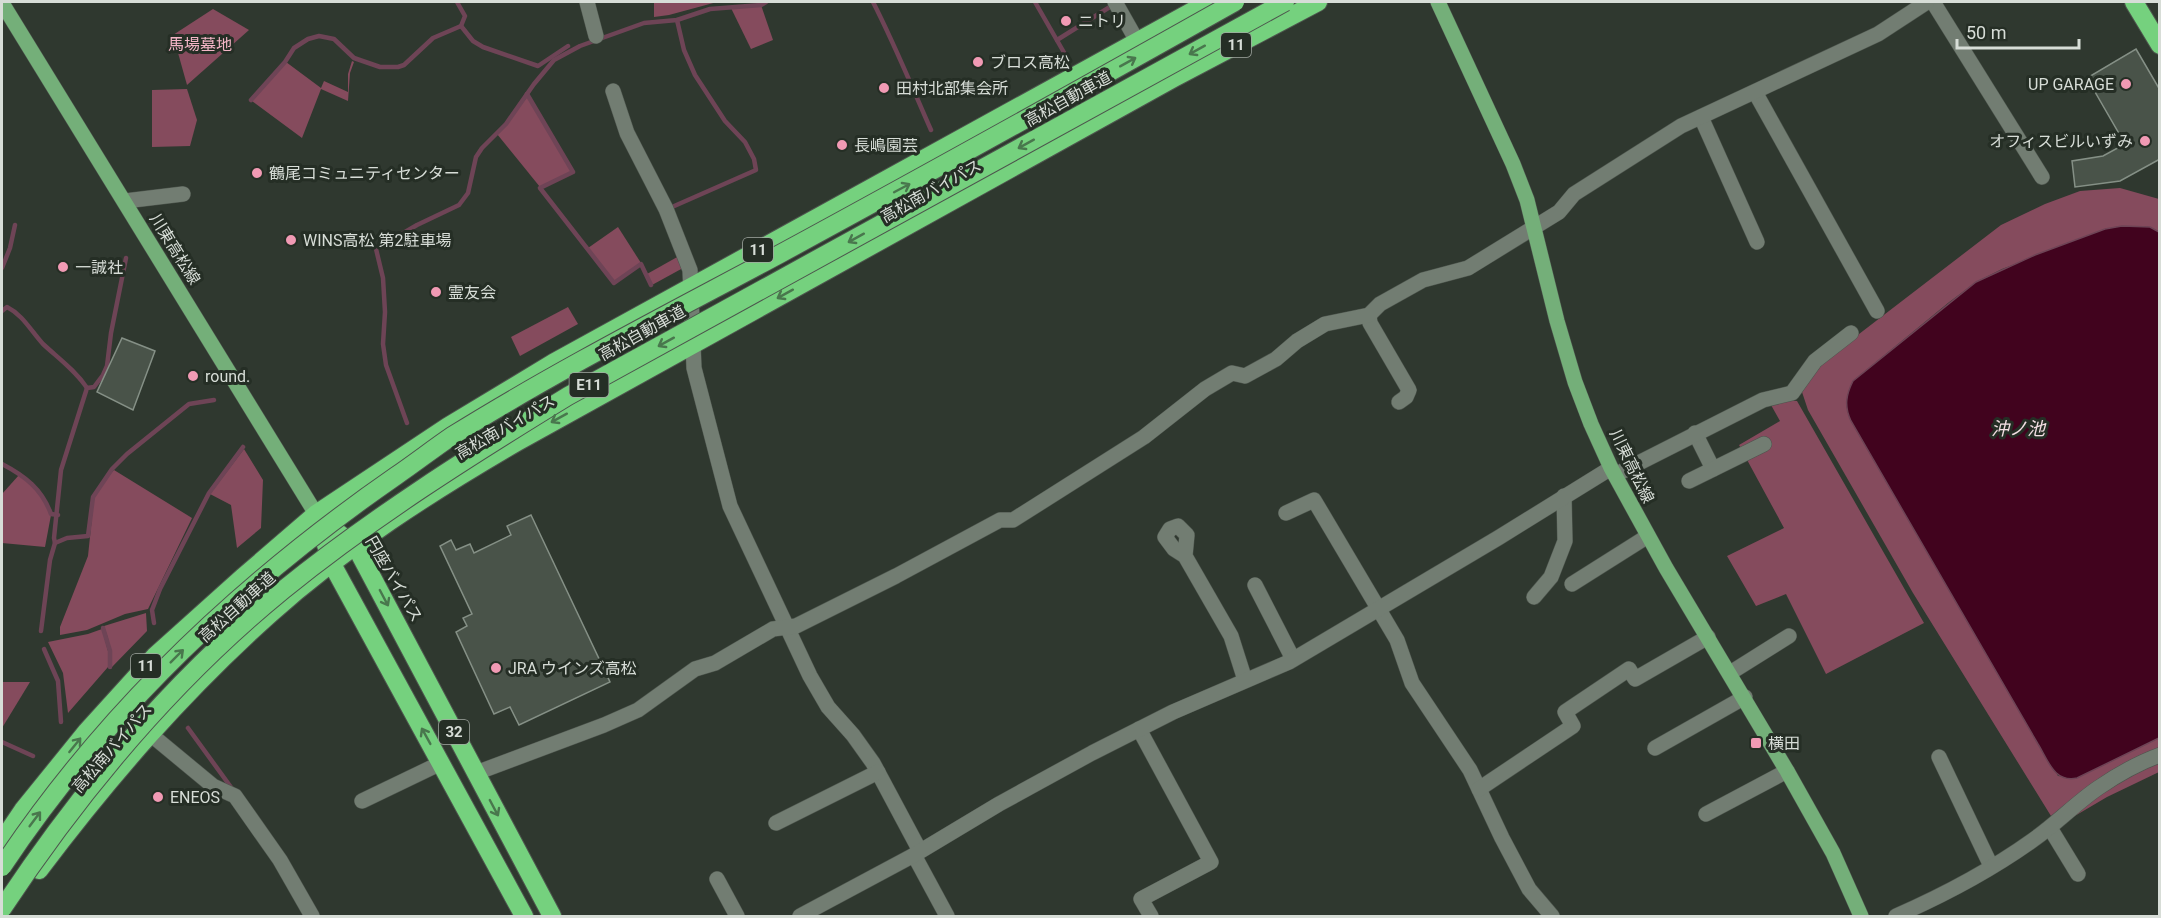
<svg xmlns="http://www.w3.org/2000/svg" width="2161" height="918" viewBox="0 0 2161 918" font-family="Roboto,'Noto Sans JP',sans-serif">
  <rect width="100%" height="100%" fill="#2f382f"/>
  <g fill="#854b5d">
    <polygon points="654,2 717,2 669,15 654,17"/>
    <polygon points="761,5 773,40 751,49 731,8"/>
    <polygon points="213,9 249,30 187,85 173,35"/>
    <polygon points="352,61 354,62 350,73 348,101 321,89 302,138 252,101 286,62 321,88 324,81 348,92 348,74"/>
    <polygon points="187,89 197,120 190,146 152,147 152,90"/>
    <polygon points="528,96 572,171 540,187 497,134"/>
    <path d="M2120 188 2159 199V232L2150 227 2137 226 2114 227 2002 269 1976 282 1948 303 1853 381C1846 395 1844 406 1851 421L2058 776 2077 778 2159 738V772L2107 797 2068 820 2051 816 1913 593 1808 410 1802 392 1811 376 1833 354 2001 225 2045 204 2080 191Z"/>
    <polygon points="618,227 641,263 614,282 588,248"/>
    <polygon points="679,256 683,268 652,285 647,274"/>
    <polygon points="568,307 578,324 520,356 511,337"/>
    <polygon points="1787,400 1797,401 1924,623 1826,674 1786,594 1756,606 1727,556 1784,528 1739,445 1780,421 1771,405"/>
    <polygon points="244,449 263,480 261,528 237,548 231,505 210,494"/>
    <polygon points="114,470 192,518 148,609 125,614 87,630 60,635 60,627 88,556 94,498 103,482"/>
    <polygon points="19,475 40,492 51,515 45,547 2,543 2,494"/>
    <polygon points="146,613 147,631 112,667 108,638 104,626"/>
    <polygon points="102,629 108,651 108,667 68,713 63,673 48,642 88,634"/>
    <polygon points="2,682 30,682 2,728"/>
  </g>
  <path fill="#41031e" stroke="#6e4456" stroke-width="1.5" d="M2122 226 2150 227 2159 232V738L2077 778C2054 783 2048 760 2038 744L1851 421C1844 406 1846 395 1853 381L1976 282 2035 255 2105 229Z"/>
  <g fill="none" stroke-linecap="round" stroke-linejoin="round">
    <g stroke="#6e4456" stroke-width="4.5">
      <path d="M873 2C894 43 912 87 931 130"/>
      <polyline points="1035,2 1066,56"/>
      <polyline points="461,26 473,41 483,47 538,66 568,46"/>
      <polyline points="1057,40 1113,5"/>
      <polyline points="527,94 573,172 540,188 614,283 641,264 651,285"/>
      <polyline points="251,100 285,62 294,48 308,39 319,36 334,39 354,58 380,67 398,67 404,65 433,38 461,26 465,16 457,2"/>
      <polyline points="672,207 756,170 754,159 745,142 725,121 695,75 684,50 677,20"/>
      <polyline points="2,268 10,248 15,225"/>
      <path d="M2 311 7 307C23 315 31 331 43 344 58 358 75 370 87 388"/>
      <polyline points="407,423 386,365 383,344 385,312 383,278 376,249 417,225 459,205 468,193 476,157 482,148 506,124 534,84 554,60 580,46 644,23 677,20 710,9 761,5 766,2"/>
      <path d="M2 464C25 476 42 489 51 514L58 515"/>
      <polyline points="55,543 67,538 88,536 93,497 112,469 127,454 189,404 214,400"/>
      <polyline points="154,623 152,610 160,589 209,493 243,447"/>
      <polyline points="103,628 110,651 110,667"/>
      <polyline points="41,631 50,560 55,543 54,538 61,470 87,388 94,387 103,375 107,366 111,333 126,258"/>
      <polyline points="44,649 58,681 61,722"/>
      <polyline points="188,728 233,790"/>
      <polyline points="2,742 33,756"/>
    </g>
  </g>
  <g fill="#495349" stroke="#859086" stroke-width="1.5">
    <polygon points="2136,49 2160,90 2160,159 2120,181 2075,187 2072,161 2103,156 2125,144 2087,78"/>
    <polygon points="122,338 155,351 133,410 97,392"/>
    <polygon points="531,515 610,682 519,725 510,707 494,714 456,632 467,626 463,618 472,614 440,546 451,540 456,550 470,544 474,553 511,535 507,526"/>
  </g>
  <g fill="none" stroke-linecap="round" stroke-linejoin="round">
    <g stroke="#4d554d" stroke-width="16">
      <g id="minor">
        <polyline points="587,2 596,36"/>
        <polyline points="1115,2 1137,41"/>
        <polyline points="1933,2 2042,177"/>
        <polyline points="613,91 627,133 666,209 690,270 694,368 730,506 810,676 828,707 853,735 873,763 920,851"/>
        <polyline points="1755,92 1877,311"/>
        <polyline points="1701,117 1757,242"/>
        <polyline points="125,201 183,194"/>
        <polyline points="1369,315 1370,323 1409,390 1406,397 1399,402"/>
        <polyline points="1695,433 1713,469"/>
        <polyline points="1615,475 1763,400 1792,393 1815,361 1851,333"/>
        <polyline points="1689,481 1764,444"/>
        <polyline points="1286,513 1314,500 1397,640 1412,683 1470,770 1502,838 1529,889 1552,916"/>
        <polyline points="1185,556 1187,535 1178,526 1170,529 1165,537 1174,549 1185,556 1231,636 1245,680"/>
        <polyline points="1572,584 1648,536"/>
        <polyline points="1255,585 1293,659"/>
        <polyline points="1534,597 1551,577 1565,541 1564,496"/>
        <polyline points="1730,673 1789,636"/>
        <polyline points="1139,729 1211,862 1141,899 1151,916"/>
        <polyline points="149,733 213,786 235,796 280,860 312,916"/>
        <polyline points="1655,748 1745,697"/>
        <polyline points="1939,757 1991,866"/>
        <polyline points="476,773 604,725 638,710 695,669 715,663 773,629 796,626 896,576 1000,520 1013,520 1144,437 1205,389 1232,373 1245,376 1276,359 1297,341 1325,324 1369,315 1380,304 1423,280 1468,268 1559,212 1574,194 1681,126 1878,34 1927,2"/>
        <polyline points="1479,789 1573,726 1565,712 1629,669 1635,679 1708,637"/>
        <polyline points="362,801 441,763"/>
        <polyline points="1706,814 1787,771"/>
        <polyline points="776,823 878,772"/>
        <polyline points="2050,828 2078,874"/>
        <polyline points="914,855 947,916"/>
        <polyline points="717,879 737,916"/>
        <polyline points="800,916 914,855 999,804 1092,753 1173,712 1289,662 1498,538 1611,468"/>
        <path d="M1896 916C1944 895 1991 870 2033 840 2056 824 2076 803 2098 788 2117 775 2138 763 2160 755"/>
      </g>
    </g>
    <g stroke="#4d554d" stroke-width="16">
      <g id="major">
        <polyline points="1438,2 1513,164 1527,200 1557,321 1575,382 1591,424 1611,468 1666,568 1787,771 1833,853 1861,916"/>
        <polyline points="2,3 316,514"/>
      </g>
    </g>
    <g stroke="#4d554d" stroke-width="20">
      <g id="highway">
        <polyline points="2134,2 2160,45"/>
        <polyline points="317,516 356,547 552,916"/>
        <polyline points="317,516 332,564 524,916"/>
        <polyline points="2,841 23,810 87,731 155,656 243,577 316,514 447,427 553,363 1209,2"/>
        <path d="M39 870C110 776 182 693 270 614 345 547 431 492 517 442L1174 78 1318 2"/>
      </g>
    </g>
    <use href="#minor" stroke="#727d72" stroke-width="15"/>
    <use href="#major" stroke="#74af79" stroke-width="15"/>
    <use href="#highway" stroke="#75d17e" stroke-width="18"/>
    <g stroke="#4d554d" stroke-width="20" stroke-linecap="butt">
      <g id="highway-bridge">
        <path d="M2 867C105 712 243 582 396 476 415 463 433 449 452 436 558 370 670 313 780 254 933 171 1084 87 1235 2"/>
        <path d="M2 909C80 791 173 680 283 590 373 517 470 456 568 396L1285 2"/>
      </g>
    </g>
    <use href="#highway-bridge" stroke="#75d17e" stroke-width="18"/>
  </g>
  <defs><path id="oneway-shaft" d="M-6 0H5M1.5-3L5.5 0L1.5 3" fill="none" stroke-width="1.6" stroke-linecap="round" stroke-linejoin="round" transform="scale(1.5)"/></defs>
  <g stroke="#49774d">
    <use href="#oneway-shaft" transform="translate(1197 50) rotate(151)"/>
    <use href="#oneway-shaft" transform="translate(1128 62) rotate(-29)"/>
    <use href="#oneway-shaft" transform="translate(1026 144) rotate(151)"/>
    <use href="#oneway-shaft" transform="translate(902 188) rotate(-28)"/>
    <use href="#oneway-shaft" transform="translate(856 238) rotate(151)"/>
    <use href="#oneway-shaft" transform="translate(785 294) rotate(151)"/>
    <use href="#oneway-shaft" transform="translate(666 342) rotate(151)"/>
    <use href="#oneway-shaft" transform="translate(559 418) rotate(151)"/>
    <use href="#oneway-shaft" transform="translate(384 598) rotate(62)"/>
    <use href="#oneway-shaft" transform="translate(177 656) rotate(-45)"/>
    <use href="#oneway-shaft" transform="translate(426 736) rotate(-119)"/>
    <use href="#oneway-shaft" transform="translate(75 745) rotate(-51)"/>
    <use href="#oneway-shaft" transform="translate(494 808) rotate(62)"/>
    <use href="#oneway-shaft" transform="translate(35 819) rotate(-53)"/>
  </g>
  <g fill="#f19ab4" stroke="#252e25" stroke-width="2">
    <circle cx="1066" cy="21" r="6"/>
    <circle cx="978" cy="62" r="6"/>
    <circle cx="2126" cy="84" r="6"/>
    <circle cx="884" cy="88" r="6"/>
    <circle cx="2145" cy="141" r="6"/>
    <circle cx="842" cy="145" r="6"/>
    <circle cx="257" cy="173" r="6"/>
    <circle cx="291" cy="240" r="6"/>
    <circle cx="63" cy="267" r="6"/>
    <circle cx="436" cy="292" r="6"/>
    <circle cx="193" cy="376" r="6"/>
    <circle cx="496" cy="668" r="6"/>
    <rect x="1750" y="737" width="12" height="12" rx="3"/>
    <circle cx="158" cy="797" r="6"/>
  </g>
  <g text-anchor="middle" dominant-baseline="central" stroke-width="6" stroke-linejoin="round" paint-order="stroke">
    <g fill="#252e25" stroke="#a2a8a2" stroke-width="1.5">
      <rect x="1221" y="33" width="30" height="24" rx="4.5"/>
      <rect x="743" y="238" width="30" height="24" rx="4.5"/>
      <rect x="569.5" y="373" width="39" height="24" rx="4.5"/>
      <rect x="131" y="654" width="30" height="24" rx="4.5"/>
      <rect x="439" y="720" width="30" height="24" rx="4.5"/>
    </g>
    <g font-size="15" font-weight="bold" fill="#d7ddd7">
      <text x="1236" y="45">11</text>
      <text x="758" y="250">11</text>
      <text x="589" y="385">E11</text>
      <text x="146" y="666">11</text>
      <text x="454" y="732">32</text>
    </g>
    <g font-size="16" fill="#d7ddd7" stroke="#252e25" text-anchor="start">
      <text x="1078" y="21">ニトリ</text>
      <text x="990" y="62">ブロス高松</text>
      <text x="2114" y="84" text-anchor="end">UP GARAGE</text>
      <text x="896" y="88">田村北部集会所</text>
      <text x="2133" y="141" text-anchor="end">オフィスビルいずみ</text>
      <text x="854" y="145">長嶋園芸</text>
      <text x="269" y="173">鶴尾コミュニティセンター</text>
      <text x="303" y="240">WINS高松 第2駐車場</text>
      <text x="75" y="267">一誠社</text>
      <text x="448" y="292">霊友会</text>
      <text x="205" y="376">round.</text>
      <text x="508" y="668">JRA ウインズ高松</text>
      <text x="1768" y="743">横田</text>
      <text x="170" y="797">ENEOS</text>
    </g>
    <g font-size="16" fill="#f4b6c7" stroke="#252e25">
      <text x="200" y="44">馬場墓地</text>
    </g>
    <g font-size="16" fill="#d7ddd7" stroke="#252e25">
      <text transform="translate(1068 99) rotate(-29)">高松自動車道</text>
      <text transform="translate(931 191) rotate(-29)">高松南バイパス</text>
      <text transform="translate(175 249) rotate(58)">川東高松線</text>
      <text transform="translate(642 333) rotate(-29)">高松自動車道</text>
      <text transform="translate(505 427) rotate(-30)">高松南バイパス</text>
      <text transform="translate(1632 466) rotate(64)">川東高松線</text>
      <text transform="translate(394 579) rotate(60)">円座バイパス</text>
      <text transform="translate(237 607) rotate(-42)">高松自動車道</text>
      <text transform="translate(112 748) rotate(-49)">高松南バイパス</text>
    </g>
    <g font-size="18" font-style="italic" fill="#f3dee3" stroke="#252e25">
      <text x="2018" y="428">沖ノ池</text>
    </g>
  </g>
  <rect width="2161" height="918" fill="none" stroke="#d7ddd7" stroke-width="6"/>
  <path d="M1957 39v9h122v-9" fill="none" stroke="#d7ddd7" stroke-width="3"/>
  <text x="1966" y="39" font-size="18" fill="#d7ddd7" stroke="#252e25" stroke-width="4.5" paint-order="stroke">50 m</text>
</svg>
